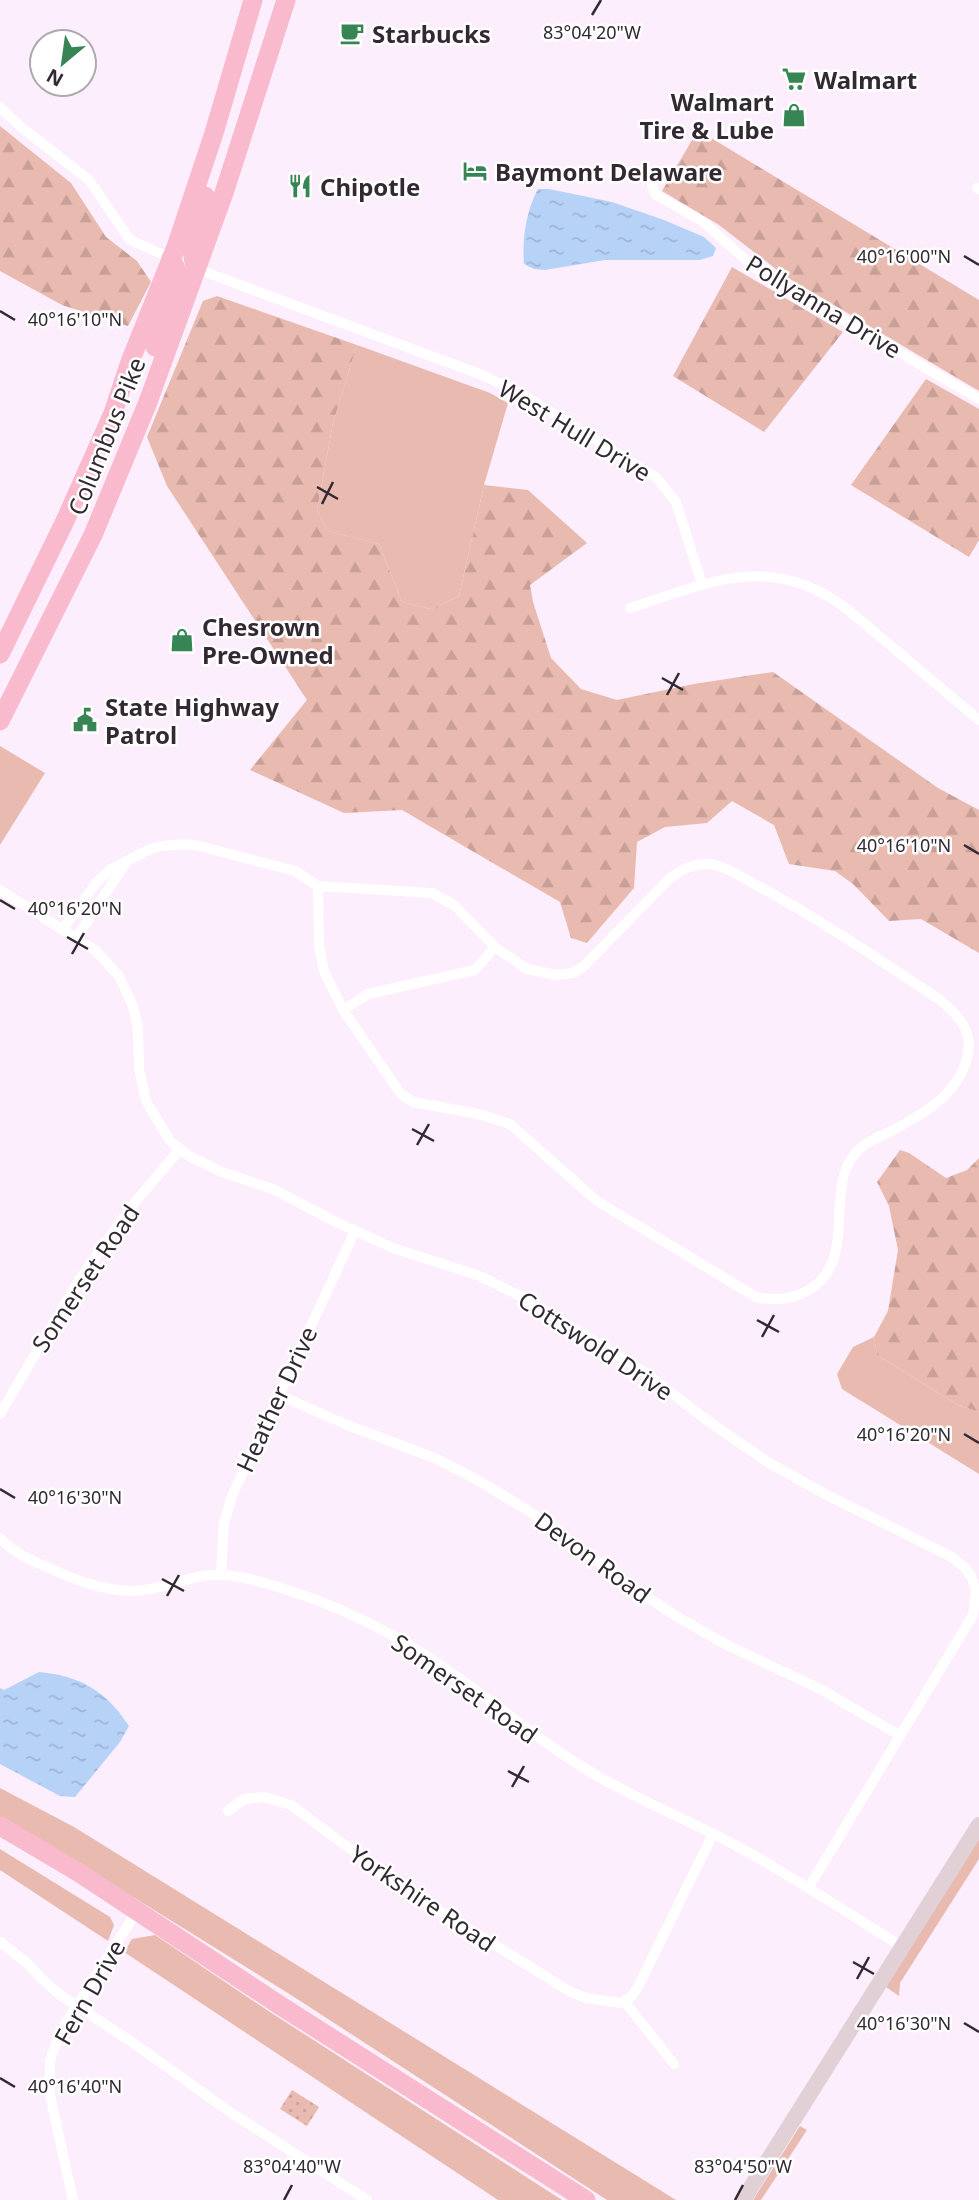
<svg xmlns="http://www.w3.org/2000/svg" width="979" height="2200" viewBox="0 0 979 2200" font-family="'Noto Sans',sans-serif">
  <defs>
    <pattern id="forest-firs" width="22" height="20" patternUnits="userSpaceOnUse" patternTransform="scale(1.75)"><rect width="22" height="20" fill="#e9baaf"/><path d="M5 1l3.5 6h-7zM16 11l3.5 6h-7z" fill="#c8a097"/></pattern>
    <pattern id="park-dots" width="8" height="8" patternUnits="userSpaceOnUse" patternTransform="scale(1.75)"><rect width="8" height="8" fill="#e9baaf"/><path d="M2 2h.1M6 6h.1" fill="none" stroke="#c8a097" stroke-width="1.8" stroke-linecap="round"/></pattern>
    <pattern id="water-ripples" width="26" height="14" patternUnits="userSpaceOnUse" patternTransform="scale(1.75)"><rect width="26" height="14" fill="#b7d2f7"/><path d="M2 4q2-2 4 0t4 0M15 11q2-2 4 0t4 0" fill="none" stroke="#9eb4d4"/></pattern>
  </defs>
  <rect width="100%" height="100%" fill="#fceefd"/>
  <g fill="#e9baaf">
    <polygon points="357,345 490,393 508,403 484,485 459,596 431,609 402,602 379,544 327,531 317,510 333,423"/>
    <polygon points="0,746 45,773 0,845"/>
    <polygon points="874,1337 877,1355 958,1405 979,1412 979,1474 842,1389 837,1374 853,1347"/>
    <polygon points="0,1788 74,1827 676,2200 607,2200 291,1995 88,1869 0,1818"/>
    <polygon points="979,1838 979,1859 900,1983 899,1996 886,1987"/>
    <polygon points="0,1849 110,1917 114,1925 108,1941 0,1870"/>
    <polygon points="155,1935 270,2012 562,2200 498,2200 124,1952 132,1939"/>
    <polygon points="800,2126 807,2130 761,2200 753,2200"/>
  </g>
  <g fill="url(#forest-firs)">
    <polygon points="0,126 71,183 106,237 137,261 151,282 128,326 62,305 0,271"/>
    <polygon points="698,130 979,300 979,391 785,276 719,225 662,191"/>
    <polygon points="732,267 843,332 764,432 673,376"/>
    <polygon points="217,296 357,345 333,423 317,510 327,531 379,544 402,602 431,609 459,596 484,485 528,490 587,543 530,585 533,602 551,658 581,689 617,700 694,684 773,672 938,788 979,810 979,953 921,919 889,921 853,884 835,871 789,864 774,825 732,801 707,823 665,827 637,842 634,888 587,943 571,938 560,902 402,810 344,813 250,770 307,700 167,486 147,437 203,301"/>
    <polygon points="926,379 979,409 979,540 969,557 851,485"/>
    <polygon points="900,1150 909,1153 946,1178 967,1170 979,1158 979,1412 958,1405 877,1355 874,1337 888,1311 898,1250 889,1206 877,1182"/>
  </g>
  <polygon fill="url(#park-dots)" points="292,2090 319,2107 307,2126 280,2109"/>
  <g fill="url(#water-ripples)">
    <path d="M538 189H549L612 202 664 220 704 237 716 248 713 256 700 260H605L545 270 534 269 524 264C522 239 526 211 538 189Z"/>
    <path d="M39 1672C81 1676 106 1691 129 1726L120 1742 75 1797 60 1796 0 1764V1688L4 1690Z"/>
  </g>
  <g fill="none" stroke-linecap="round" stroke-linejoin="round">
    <g stroke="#fff" stroke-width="10">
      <polyline points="0,107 21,127 89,180 130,240 171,258"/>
      <polyline points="655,175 652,186 656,195 702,221 755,268 979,399"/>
      <polyline points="977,188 979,189"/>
      <polyline points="197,269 482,375 524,395 657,478 676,502 702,584"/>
      <path d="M630 608C710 582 772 552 847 609L979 720"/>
      <polyline points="0,890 96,951 119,976 133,1006 138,1028 139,1068 146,1101 170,1141 189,1156 222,1172 273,1189 334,1221 393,1248 480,1276 524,1298 646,1373 708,1421 769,1463 827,1495 952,1557 965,1568 971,1576 976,1591 973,1615 809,1887"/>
      <path d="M63 929 96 883 111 869 148 850 160 846 185 844 199 846 295 871 318 886 432 893 454 905 495 947 527 969 556 975 573 973 584 966 670 878C682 870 693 863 709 864 726 866 743 878 758 886 821 920 880 960 940 1000 959 1016 974 1031 967 1058 958 1094 924 1114 893 1130 879 1137 864 1142 854 1155 824 1194 859 1262 807 1291 791 1300 774 1301 756 1297L597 1201 510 1124 478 1114 413 1102 401 1094 343 1010 324 971 319 946 318 886"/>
      <polyline points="77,937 127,861"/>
      <polyline points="343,1010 368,994 475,970 495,947"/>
      <polyline points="279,1395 345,1424 437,1459 474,1478 529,1511 632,1587 676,1616 725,1644 822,1690 899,1735"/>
      <polyline points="0,1414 79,1280 131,1207 180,1149"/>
      <path d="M0 1538C13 1553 31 1560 49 1568 78 1581 103 1591 135 1591 158 1590 180 1580 202 1576 227 1572 252 1579 275 1586 335 1604 395 1633 446 1669 493 1701 535 1738 584 1768 632 1798 685 1818 735 1845 792 1876 847 1912 902 1947"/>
      <polyline points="221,1574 224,1523 232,1496 355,1231"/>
      <polyline points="228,1811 244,1799 264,1797 291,1805 407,1891 571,1992 586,1998 621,2003 632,1996 638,1987 713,1834"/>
      <polyline points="0,1942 26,1962 41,1978 60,1995 132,2042 230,2112 367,2200"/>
      <polyline points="625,2002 674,2064"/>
      <polyline points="73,2200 50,2095 50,2061 60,2032 137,1911"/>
    </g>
    <polyline stroke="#e2d0d7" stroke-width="16" points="743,2200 979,1825"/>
    <g stroke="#f9bacd" stroke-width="19">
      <path d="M196 268C186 244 199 220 205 196"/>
      <polyline points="155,347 176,282 177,271 171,258"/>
      <polyline points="0,654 65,521 113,413 130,362 176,247 214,133 253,0"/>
      <polyline points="0,721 93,535 148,402 224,193 286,0"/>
      <polyline points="0,1826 78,1872 281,2006 586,2200"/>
    </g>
  </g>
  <path fill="none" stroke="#322932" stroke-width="2.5" d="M592 15 601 0M964 256 979 265M0 311 15 320M317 487 338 499M322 504 333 482M662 678 683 690M667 695 679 673M964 845 979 854M0 900 15 909M67 937 88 949M72 954 84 933M412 1129 434 1141M417 1145 429 1124M757 1320 779 1332M762 1337 774 1315M964 1434 979 1443M0 1489 15 1498M162 1579 184 1591M167 1596 179 1575M508 1771 529 1782M512 1787 524 1766M853 1962 874 1974M857 1979 869 1957M964 2023 979 2032M0 2078 15 2087M284 2200 292 2185M735 2200 743 2185"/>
  <defs>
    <g id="cafe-bare" transform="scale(1.89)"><path d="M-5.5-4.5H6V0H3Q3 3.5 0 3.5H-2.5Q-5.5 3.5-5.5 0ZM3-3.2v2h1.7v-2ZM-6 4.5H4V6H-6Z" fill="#378555" stroke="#fff" stroke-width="2.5" paint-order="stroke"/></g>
    <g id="supermarket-bare" transform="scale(1.89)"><path d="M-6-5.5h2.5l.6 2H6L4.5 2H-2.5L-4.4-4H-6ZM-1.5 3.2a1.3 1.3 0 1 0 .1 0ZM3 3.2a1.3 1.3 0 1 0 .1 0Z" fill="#378555" stroke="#fff" stroke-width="2.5" paint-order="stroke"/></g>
    <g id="shop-bare" transform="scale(1.89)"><path d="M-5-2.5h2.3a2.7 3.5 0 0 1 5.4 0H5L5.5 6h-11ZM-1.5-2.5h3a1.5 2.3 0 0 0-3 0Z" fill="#378555" stroke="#fff" stroke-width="2.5" paint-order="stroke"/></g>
    <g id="hotel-bare" transform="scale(1.89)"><path d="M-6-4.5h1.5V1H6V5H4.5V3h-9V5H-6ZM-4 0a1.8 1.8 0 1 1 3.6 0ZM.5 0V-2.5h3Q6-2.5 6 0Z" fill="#378555" stroke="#fff" stroke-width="2.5" paint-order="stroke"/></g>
    <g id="restaurant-bare" transform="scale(1.89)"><path d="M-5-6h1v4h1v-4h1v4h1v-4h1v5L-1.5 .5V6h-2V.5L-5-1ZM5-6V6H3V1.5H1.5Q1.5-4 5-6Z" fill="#378555" stroke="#fff" stroke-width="2.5" paint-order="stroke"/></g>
    <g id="civic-bare" transform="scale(1.89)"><path d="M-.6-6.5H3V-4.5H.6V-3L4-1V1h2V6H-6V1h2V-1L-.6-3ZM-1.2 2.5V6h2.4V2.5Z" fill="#378555" stroke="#fff" stroke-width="2.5" paint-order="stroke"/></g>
  </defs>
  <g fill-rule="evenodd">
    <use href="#cafe-bare" x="352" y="33"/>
    <use href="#supermarket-bare" x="794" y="79"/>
    <use href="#shop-bare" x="794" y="115"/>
    <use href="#hotel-bare" x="475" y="171"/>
    <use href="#restaurant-bare" x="300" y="186"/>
    <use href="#shop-bare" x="182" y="640"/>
    <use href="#civic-bare" x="85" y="720"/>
  </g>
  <g text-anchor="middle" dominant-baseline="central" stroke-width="5" stroke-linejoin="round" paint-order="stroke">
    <g font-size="24" font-weight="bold" fill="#322932" stroke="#fff" text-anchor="start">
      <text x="372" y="33">Starbucks</text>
      <text x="814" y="79">Walmart</text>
      <text x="774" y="101" text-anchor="end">Walmart<tspan x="774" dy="28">Tire &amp; Lube</tspan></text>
      <text x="495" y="171">Baymont Delaware</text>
      <text x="320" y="186">Chipotle</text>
      <text x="202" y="626">Chesrown<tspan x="202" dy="28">Pre-Owned</tspan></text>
      <text x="105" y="706">State Highway<tspan x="105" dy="28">Patrol</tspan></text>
    </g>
    <g font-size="24" fill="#322932" stroke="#fff">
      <text transform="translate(824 306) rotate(31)">Pollyanna Drive</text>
      <text transform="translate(575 430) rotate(31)">West Hull Drive</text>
      <text transform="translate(106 436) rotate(-68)">Columbus Pike</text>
      <text transform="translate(85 1278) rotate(-56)">Somerset Road</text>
      <text transform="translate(596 1345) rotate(33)">Cottswold Drive</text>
      <text transform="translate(276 1399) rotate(-65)">Heather Drive</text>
      <text transform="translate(593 1557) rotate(36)">Devon Road</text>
      <text transform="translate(465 1688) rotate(35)">Somerset Road</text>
      <text transform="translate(423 1898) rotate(34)">Yorkshire Road</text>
      <text transform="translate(89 1992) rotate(-60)">Fern Drive</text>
    </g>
  </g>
  <g font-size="18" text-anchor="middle" fill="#322932" stroke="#fff" stroke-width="5" stroke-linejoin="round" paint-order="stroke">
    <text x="592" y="39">83°04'20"W</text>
    <text x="904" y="263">40°16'00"N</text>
    <text x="75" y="326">40°16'10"N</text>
    <text x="904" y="852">40°16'10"N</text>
    <text x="75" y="915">40°16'20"N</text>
    <text x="904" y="1441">40°16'20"N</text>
    <text x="75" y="1504">40°16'30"N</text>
    <text x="904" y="2030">40°16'30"N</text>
    <text x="75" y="2093">40°16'40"N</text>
    <text x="292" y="2173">83°04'40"W</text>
    <text x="743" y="2173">83°04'50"W</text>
  </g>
  <g transform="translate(63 63) rotate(209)"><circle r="33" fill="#ffffff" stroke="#ada9ad" stroke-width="2"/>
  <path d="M0-5L12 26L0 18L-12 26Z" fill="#378555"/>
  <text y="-10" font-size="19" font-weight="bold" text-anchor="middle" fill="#322932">N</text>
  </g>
</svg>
